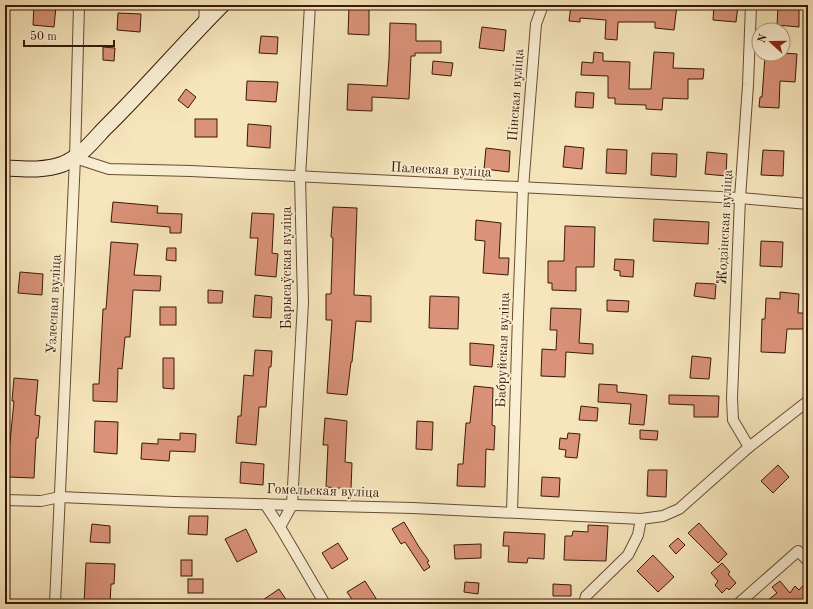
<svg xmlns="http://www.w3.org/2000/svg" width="813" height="609" viewBox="0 0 813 609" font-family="'Old Standard TT',serif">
  <rect width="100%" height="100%" fill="#f7e6bc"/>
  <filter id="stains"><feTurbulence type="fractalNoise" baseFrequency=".005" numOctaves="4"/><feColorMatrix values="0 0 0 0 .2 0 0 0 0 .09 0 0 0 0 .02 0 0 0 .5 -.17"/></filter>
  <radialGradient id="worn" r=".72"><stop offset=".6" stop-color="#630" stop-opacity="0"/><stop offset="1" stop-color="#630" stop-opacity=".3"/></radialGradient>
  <g fill="#da9278" stroke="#391808">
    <polygon points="34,5 56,6 54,27 33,25"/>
    <polygon points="571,5 677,5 674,30 655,28 655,22 618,22 617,40 605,39 606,20 580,18 580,22 569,21"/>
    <polygon points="714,5 738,5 736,22 713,20"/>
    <polygon points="349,6 369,8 369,35 348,34"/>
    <polygon points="778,7 799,8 799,27 777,25"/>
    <polygon points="118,13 141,14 140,32 117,30"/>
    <polygon points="390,23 416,24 416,41 441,41 441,53 415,53 415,56 411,56 409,99 372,97 372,111 347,110 348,84 387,86 389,59"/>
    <polygon points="482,27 506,30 504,51 479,48"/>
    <polygon points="261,36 278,37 277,54 259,53"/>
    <polygon points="103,47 115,48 114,61 103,60"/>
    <polygon points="594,52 603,53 603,61 630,62 629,89 651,89 654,52 674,53 673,68 704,69 703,79 688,79 688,99 663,98 662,110 646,109 646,105 615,104 615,98 608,98 608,76 581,75 582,62 593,63"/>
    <polygon points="783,53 797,54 795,82 780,81 779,108 759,107 760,97 762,97 765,56 776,56 776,54 783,54"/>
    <polygon points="433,61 453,63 451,76 432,74"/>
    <polygon points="247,81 278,82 276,102 246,100"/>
    <polygon points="186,89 196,97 188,108 178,100"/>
    <polygon points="576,92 594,93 593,108 575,107"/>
    <rect x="195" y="119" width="22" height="18"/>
    <polygon points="248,124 271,126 270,148 247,146"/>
    <polygon points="565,146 584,148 582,169 563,167"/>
    <polygon points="486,148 510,151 509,172 484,169"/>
    <polygon points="607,149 627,150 626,174 606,173"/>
    <polygon points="763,150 784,151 783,176 761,175"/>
    <polygon points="707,152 727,154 726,176 705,174"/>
    <polygon points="652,153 677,154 676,177 651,175"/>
    <polygon points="113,202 158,206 157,213 182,214 181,233 170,233 170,227 111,222"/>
    <polygon points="333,207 357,208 354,295 371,296 371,322 356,321 352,362 351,362 347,395 327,393 332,320 326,320 326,294 331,294 333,238 331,237"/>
    <polygon points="252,213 274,214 272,253 278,254 276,277 255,275 258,238 250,238"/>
    <polygon points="654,219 709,222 708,244 653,241"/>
    <polygon points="476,220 501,223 499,258 509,258 508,275 483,273 485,241 475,240"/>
    <polygon points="565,226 595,227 594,267 576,267 576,291 552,290 552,283 548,283 548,261 564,261"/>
    <polygon points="761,241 783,242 782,267 760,266"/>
    <polygon points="111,242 138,244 134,275 161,276 160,291 133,290 130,337 125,337 122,369 118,368 117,402 93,401 93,384 99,384 103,309 106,309"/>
    <polygon points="167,248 176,248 176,261 166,260"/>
    <polygon points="615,259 634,260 633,277 620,276 620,271 614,270"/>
    <polygon points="20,272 43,274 42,295 18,293"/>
    <polygon points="696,283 716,284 715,299 694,296"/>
    <polygon points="208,290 223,291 222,303 208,303"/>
    <polygon points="780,292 799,294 798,313 808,313 808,329 787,329 785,353 761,352 762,319 765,319 766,298 780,299"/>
    <polygon points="255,295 272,297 271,318 253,317"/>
    <polygon points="430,296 459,297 458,329 429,328"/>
    <polygon points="607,300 629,301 628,312 607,311"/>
    <rect x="160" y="307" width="16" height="18"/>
    <polygon points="551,308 581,309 579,343 593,344 593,354 566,352 565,377 541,376 542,349 556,350 557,330 550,330"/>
    <polygon points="470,343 494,345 492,367 470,365"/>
    <polygon points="255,350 272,351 271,367 269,367 266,407 259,407 256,445 236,443 238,416 241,416 244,375 253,376"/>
    <polygon points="692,356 711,358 709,379 690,378"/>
    <polygon points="163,358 174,358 174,389 163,388"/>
    <polygon points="14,378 38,380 35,415 40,416 38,438 36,438 34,478 8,477 9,452 14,401 12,401"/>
    <polygon points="599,384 617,385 617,392 647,395 644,425 629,424 631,404 598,402"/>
    <polygon points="474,386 493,388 492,425 495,426 494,450 486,449 485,487 457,486 458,464 463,464 466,423 470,423"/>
    <polygon points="669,395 719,396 718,417 694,417 694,405 669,404"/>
    <polygon points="581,406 598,408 597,421 579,420"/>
    <polygon points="325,418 347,421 345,462 352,463 351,489 326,487 328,445 323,445"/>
    <polygon points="95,421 118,422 117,454 94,452"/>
    <polygon points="417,421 433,422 432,450 416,449"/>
    <polygon points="640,430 658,431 657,440 640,439"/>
    <polygon points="180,433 196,434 195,452 170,451 169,461 141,459 142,443 158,444 158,439 180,440"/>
    <polygon points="568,433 580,434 577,458 565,457 566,450 559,449 560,438 567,439"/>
    <polygon points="241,462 264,464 263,485 240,483"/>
    <polygon points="778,465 789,477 773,493 761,481"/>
    <polygon points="648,470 667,470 666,497 647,496"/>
    <polygon points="542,477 560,478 559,497 541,496"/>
    <polygon points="189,516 208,516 207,535 188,534"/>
    <polygon points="404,522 419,547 429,561 427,562 430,567 424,571 405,542 401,544 392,529"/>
    <polygon points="699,523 727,554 718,563 688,533"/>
    <polygon points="92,524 110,526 110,543 90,542"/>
    <polygon points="588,525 608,526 606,561 564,560 565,536 572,536 573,531 588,532"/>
    <polygon points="246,529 257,552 237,562 225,539"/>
    <polygon points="504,532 545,534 544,559 528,558 527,563 508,562 509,546 503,546"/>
    <polygon points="678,538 685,545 676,554 669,546"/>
    <polygon points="338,543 348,559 332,569 322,553"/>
    <polygon points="481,544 481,558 455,559 454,545"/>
    <polygon points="653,555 674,577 658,592 637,571"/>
    <rect x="181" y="560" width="11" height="16"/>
    <polygon points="86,563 115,564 114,584 111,584 110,604 84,604"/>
    <polygon points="722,563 730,572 728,574 736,583 729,590 727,588 722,593 715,585 718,581 711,573"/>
    <rect x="188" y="579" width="15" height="14"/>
    <polygon points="808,580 808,604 763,604 777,593 772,587 780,581 790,593 795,586 799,590"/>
    <polygon points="365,581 377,600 371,604 355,604 347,592"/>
    <polygon points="465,582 479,583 478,594 464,592"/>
    <polygon points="553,584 571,585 571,596 553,596"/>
    <polygon points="279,589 289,604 257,604"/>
  </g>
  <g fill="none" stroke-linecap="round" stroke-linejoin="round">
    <g stroke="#684c35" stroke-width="12">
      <g id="minor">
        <polyline points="310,5 300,177 303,302 292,505 280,527 325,604"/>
        <polyline points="204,23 205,5"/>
        <polyline points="75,158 109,169 191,171 740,198 808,204"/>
        <polyline points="749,447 733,420 732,398 740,198 748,85 751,5"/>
        <polyline points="5,500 41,501 60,497 174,502 413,508 641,519 663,516 679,509 749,447 808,401"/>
        <polyline points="265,504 280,527"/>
        <polyline points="512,512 518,316 523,188 536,24 543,5"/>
        <polyline points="55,604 75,158 79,5"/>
        <polyline points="584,604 586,596 628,555 638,535 641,519"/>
        <polyline points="738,604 798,551 808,561"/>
      </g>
    </g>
    <g stroke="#391808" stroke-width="17">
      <path id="secondary" d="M5 168C24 169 44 171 63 164 80 157 92 142 104 129 145 89 182 45 222 5"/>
    </g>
    <use href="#minor" stroke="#faefd3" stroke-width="10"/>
    <use href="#secondary" stroke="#faefd3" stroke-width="15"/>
  </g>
  <g text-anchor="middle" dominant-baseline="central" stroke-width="3.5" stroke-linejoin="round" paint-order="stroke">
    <g font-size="14" fill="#391808" stroke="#faefd3">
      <text transform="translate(516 95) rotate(-86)">Пінская вуліца</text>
      <text transform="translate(441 170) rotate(3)">Палеская вуліца</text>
      <text transform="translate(725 227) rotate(-87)">Жодзінская вуліца</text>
      <text transform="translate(287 268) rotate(-90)">Барысаўская вуліца</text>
      <text transform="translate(54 304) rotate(-87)">Узлесная вуліца</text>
      <text transform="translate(503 350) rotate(-88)">Бабруйская вуліца</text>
      <text transform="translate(323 491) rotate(2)">Гомельская вуліца</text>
    </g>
  </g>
  <rect width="813" height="609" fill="none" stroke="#f7e6bc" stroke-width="20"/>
  <rect x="6" y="6" width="801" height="597" fill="none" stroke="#391808" stroke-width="2"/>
  <rect x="10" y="10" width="793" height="589" fill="none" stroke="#391808"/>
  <g transform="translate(771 42) rotate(291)"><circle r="19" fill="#faefd3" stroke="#ad9982"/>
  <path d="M0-3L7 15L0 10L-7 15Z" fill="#8f2418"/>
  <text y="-6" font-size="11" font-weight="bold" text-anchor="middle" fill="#391808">N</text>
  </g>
  <path d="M24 40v6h90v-6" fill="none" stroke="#391808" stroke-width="2"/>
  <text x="30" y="40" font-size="12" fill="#391808" stroke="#faefd3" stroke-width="3" paint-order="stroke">50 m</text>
  <rect width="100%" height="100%" filter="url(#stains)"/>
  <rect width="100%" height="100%" fill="url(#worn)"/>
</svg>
